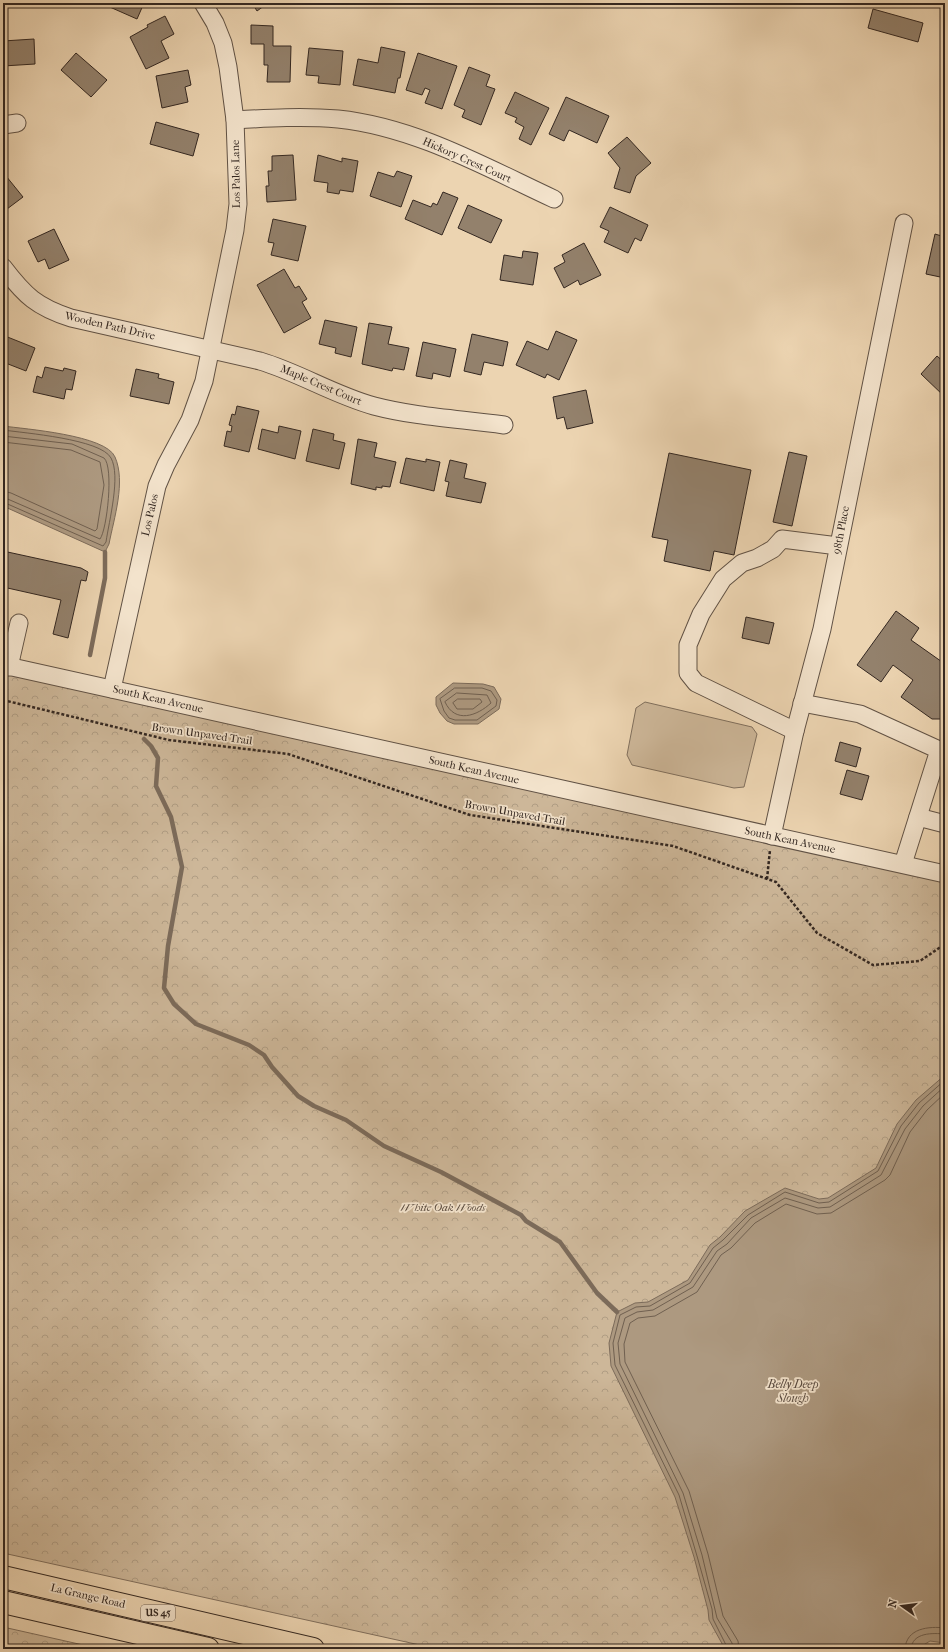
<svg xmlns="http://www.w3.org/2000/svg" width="948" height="1652" viewBox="0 0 948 1652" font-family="'IM FELL French Canon',serif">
  <defs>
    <pattern id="park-crowns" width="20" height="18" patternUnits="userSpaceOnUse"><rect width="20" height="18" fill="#cdb799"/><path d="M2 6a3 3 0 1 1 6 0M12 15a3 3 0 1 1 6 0" fill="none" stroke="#b09d84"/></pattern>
  </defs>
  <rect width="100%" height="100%" fill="#ecd4b1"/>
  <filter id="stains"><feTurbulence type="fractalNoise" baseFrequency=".005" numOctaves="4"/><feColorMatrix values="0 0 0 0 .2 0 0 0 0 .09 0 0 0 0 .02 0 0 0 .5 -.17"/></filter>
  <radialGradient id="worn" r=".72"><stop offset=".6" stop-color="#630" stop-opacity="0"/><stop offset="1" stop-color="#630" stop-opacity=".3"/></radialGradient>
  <polygon fill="#cdb799" stroke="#806f5d" points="645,702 752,727 757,734 744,787 734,788 632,765 627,755 636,708"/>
  <g fill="url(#park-crowns)" stroke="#806f5d">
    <polygon points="3,666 945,875 945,1649 438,1649 3,1553"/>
    <polygon points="3,1627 101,1649 3,1649"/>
  </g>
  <g fill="#ad9980" stroke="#7c6b5a">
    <path d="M3 426C25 429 106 435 115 457 126 482 114 518 109 544L105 552 3 506Z"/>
    <polygon points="453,683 483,684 494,687 501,699 499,709 478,724 454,724 447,721 440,713 436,705 436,697"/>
    <polygon points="945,1075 945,1643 930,1641 917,1649 725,1649 709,1620 708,1610 694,1557 675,1497 611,1366 609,1343 617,1312 635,1303 648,1302 688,1280 710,1245 720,1237 745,1211 785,1188 819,1199 828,1198 876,1168 897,1124 916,1100"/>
  </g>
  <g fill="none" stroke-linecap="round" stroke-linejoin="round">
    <g stroke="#706050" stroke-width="1">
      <path d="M3 430C24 433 101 439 111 458 121 476 109 521 106 542L103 546 3 502"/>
      <path d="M3 436 72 444 104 458C114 467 107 530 100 539L3 497"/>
      <polyline points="3,442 71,450 100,462 104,485 97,529 95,531 11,493 3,491"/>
      <polygon points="455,688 482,688 491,691 497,700 496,706 477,720 455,720 449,718 444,711 440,699"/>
      <path d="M457 693 487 695 491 703C477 716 455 724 445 702Z"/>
      <polygon points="458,699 480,699 482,702 473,709 457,709 453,703"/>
      <polyline points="728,1649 713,1619 712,1609 697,1556 679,1495 615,1365 613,1343 620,1315 636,1307 650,1306 690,1283 713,1248 723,1240 748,1215 785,1192 819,1203 829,1202 878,1171 901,1126 919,1103 945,1080"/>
      <polyline points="733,1649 732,1643 717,1618 702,1555 683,1493 620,1364 618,1343 625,1318 637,1312 653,1310 693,1287 717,1251 727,1244 751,1218 785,1198 818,1208 830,1207 881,1175 905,1129 923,1106 945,1086"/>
      <polyline points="739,1649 738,1641 723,1616 708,1554 689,1491 625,1362 624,1344 630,1323 638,1318 655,1316 697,1292 721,1255 731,1248 755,1223 786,1204 817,1214 831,1213 885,1180 890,1175 910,1132 927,1110 945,1093"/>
      <path d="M905 1649C906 1628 929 1626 945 1628"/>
      <path d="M911 1649C912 1632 933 1633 945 1634"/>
    </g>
    <g stroke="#7c6b5a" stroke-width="4.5">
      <polyline points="90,655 105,578 105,552"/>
      <polyline points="144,739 151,746 158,758 156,786 171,817 182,867 168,946 164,988 174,1004 196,1024 249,1045 264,1055 272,1067 298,1096 314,1106 346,1120 384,1146 441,1172 521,1215 526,1221 560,1242 597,1293 617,1312"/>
    </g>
  </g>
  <g fill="#93816c" stroke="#332721">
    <polygon points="79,3 89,3 87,7"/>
    <polygon points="103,3 144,3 137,19 103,4"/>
    <polygon points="252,3 268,3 257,11"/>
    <polygon points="873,9 923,23 918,42 868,28"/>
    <polygon points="165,16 174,34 161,41 169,58 146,69 130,37 148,27 147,25"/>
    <polygon points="251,25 273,26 273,46 291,46 290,82 267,82 268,65 264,65 264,44 251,44"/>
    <polygon points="34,39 35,64 3,66 3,41"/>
    <polygon points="381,47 405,52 400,78 398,78 395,93 353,85 358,59 378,63"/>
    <polygon points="309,48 343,51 340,85 318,83 319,76 306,75"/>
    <polygon points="76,53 107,80 91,97 61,70"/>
    <polygon points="418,53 457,66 442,109 425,103 430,90 425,88 422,95 406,90"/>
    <polygon points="469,67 490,75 486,86 495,89 481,125 462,117 465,110 454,105"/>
    <polygon points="188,70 191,85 185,87 188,102 162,108 156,76"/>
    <polygon points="515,92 549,108 531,145 519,139 524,127 515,122 517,118 505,113"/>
    <polygon points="566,97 609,116 597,143 569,130 564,141 549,134"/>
    <polygon points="156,122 199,134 193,156 150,144"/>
    <polygon points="627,137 651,163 636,176 630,193 614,188 620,168 608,153"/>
    <polygon points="293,155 296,200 267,202 266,186 269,186 268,171 272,171 272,156"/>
    <polygon points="318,155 342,162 342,158 358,161 353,192 340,190 339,194 327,192 328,183 314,181"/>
    <polygon points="397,171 412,176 401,207 370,196 378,172 394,177"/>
    <polygon points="6,176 23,197 3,212 3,178"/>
    <polygon points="443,192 458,198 442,235 405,219 413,200 431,207 433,203 437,205"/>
    <polygon points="468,205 502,220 491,243 458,228"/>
    <polygon points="610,207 648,225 641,241 635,238 628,253 604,242 609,231 600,227"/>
    <polygon points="273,219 306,226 298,261 271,255 274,243 268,242"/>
    <polygon points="54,229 69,260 49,269 45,259 38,262 28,241"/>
    <polygon points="935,234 945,237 945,278 926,274"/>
    <polygon points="584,243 601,275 580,285 578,280 564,288 554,268 565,262 562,255"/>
    <polygon points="523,251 538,253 533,285 500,280 504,255 522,258"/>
    <polygon points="284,269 295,288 299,286 307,299 302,302 311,318 284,333 257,285"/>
    <polygon points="325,320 357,327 351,357 335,353 336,348 319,344"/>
    <polygon points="369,323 392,327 388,344 409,348 404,370 393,368 392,371 362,364"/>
    <polygon points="556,331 577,340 559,380 547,374 545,378 516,365 527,341 548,350"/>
    <polygon points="472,334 508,342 503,366 484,362 481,375 464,371"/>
    <polygon points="5,336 35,348 26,371 3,362"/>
    <polygon points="423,342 456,349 450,377 433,373 432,379 416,376"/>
    <polygon points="937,356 945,363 945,397 921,374"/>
    <polygon points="45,367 63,371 64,368 76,371 72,390 66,389 64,399 33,392 37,376 42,378"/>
    <polygon points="136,369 159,374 158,378 174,382 169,404 130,396"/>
    <polygon points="586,390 593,423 567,429 564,417 557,419 553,397"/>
    <polygon points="237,406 259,411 249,452 224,446 227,431 231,432 232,426 229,425 232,414 235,415"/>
    <polygon points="279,426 301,431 295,459 258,449 262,429 278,433"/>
    <polygon points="313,429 334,434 333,440 345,443 339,469 306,461"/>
    <polygon points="358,439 377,443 374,457 396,462 390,487 382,486 382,488 376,487 376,490 351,484"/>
    <polygon points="789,452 807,456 792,526 773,522"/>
    <polygon points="669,453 751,470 734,555 714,551 710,571 664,561 668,540 652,537"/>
    <polygon points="406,458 426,462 426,459 440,462 434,491 400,483"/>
    <polygon points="450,460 467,464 464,478 486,483 481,503 446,496 449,482 445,481"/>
    <polygon points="3,551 81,568 88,572 86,581 81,580 68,638 53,634 61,600 3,587"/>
    <polygon points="896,611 919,628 911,640 945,664 945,719 932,719 901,697 913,680 893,665 881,682 857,665"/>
    <polygon points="746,617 774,623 769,644 742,638"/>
    <polygon points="840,742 861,748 856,767 835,761"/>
    <polygon points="847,770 869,776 862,800 840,794"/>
  </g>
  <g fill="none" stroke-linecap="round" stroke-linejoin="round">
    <g stroke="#615245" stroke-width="19">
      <g id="minor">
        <path d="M235 120C269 118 304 116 338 119 415 127 485 167 554 199"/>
        <polyline points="3,125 17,123"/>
        <path d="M3 267C25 296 37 307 71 318L260 361C300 373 334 395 374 406 416 417 461 419 504 425"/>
        <polyline points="3,665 945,874"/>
        <polyline points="9,667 19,623"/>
        <polyline points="112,689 157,486 166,465 190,420 204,381 235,230 238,204 235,120 228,67 223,43 215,23 203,3"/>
        <polyline points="802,703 860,714 939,750 903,864"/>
        <polyline points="795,731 696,683 688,673 688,645 701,614 723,579 742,563 757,558 773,549 782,539 838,546"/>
        <polyline points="918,817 945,824"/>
        <polyline points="772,836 795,731 822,629 904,223"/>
      </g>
    </g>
    <g stroke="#332721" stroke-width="24">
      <g id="highway">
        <polyline points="3,1577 313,1649"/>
        <polyline points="3,1602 208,1649"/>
      </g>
    </g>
    <g stroke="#332721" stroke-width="2.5" stroke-dasharray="3 2" stroke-linecap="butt">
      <polyline points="3,700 169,740 288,754 470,815 673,846 776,882 817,933 873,965 920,961 945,944"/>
      <polyline points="767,879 770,850"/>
    </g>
    <use href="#minor" stroke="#f3e3cc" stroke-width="17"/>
    <use href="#highway" stroke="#ecd4b1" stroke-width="22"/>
  </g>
  <g text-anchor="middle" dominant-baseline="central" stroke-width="3.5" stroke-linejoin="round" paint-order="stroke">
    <rect fill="#f3e3cc" stroke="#6d5f54" stroke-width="1" x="141" y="1605" width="34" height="16" rx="3"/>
    <g font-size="10" font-weight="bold" fill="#332721">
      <text x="158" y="1613">US 45</text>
    </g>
    <g font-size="11" fill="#332721" stroke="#f3e3cc">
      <text transform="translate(467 160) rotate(24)">Hickory Crest Court</text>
      <text transform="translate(236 174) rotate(-91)">Los Palos Lane</text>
      <text transform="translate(110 326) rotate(13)">Wooden Path Drive</text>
      <text transform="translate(321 385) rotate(23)">Maple Crest Court</text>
      <text transform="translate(150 515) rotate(-77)">Los Palos</text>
      <text transform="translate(841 530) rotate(-79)">98th Place</text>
      <text transform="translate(158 699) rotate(13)">South Kean Avenue</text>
      <text transform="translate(202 734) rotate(8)">Brown Unpaved Trail</text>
      <text transform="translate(474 770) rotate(13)">South Kean Avenue</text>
      <text transform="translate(515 813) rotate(10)">Brown Unpaved Trail</text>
      <text transform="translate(790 840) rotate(12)">South Kean Avenue</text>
      <text transform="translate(88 1596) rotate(13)">La Grange Road</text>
    </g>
    <g font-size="11" font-style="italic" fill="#5a4b3f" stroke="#f3e3cc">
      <text x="443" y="1207">White Oak Woods</text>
    </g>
    <g font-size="12" font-style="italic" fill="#58493e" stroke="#f3e3cc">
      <text x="793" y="1384">Belly Deep<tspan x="793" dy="14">Slough</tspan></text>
    </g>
  </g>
  <rect width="948" height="1652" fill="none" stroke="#ecd4b1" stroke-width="16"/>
  <rect x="4" y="4" width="940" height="1644" fill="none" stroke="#332721" stroke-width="2"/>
  <rect x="8" y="8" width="932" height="1636" fill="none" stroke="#332721"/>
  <g transform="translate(902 1606) rotate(284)" stroke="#f3e3cc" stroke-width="3" paint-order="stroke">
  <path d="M0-3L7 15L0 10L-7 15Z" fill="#332721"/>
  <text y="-6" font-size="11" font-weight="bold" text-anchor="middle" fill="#332721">N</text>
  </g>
  <rect width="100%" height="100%" filter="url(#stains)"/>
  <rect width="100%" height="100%" fill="url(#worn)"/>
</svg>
